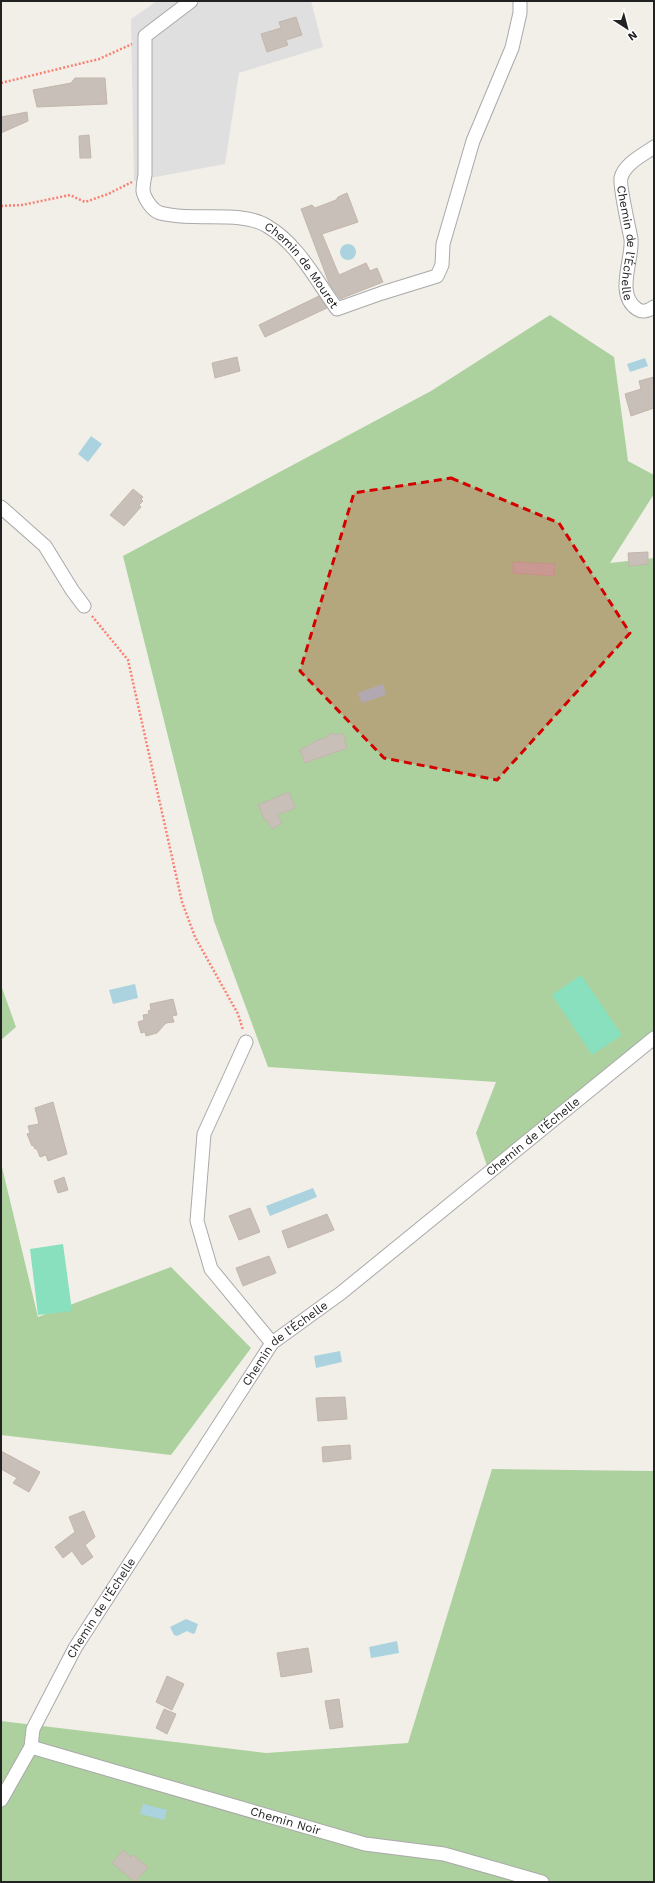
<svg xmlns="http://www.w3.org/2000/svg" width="655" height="1883" viewBox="0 0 655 1883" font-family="'Work Sans',sans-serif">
  <rect width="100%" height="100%" fill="#f2efe9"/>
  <polygon fill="#e0dfdf" points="157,1 311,1 323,47 239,73 225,164 134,181 131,19"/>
  <g fill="#add19e">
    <polygon points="550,315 614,357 628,461 654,475 654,494 610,563 654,558 654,1048 651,1044 490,1175 476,1133 496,1082 268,1067 214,921 123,556 431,391"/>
    <polygon points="1,985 16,1027 1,1040"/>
    <polygon points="1,1163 38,1317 171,1267 251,1348 171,1455 1,1435"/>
    <polygon points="492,1469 654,1471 654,1882 1,1882 1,1721 266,1753 408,1743"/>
  </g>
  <g fill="#88e0be">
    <polygon points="581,975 622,1035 592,1055 552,995"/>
    <polygon points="63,1244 72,1311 38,1315 30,1249"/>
  </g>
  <g fill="#aad3df">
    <circle cx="348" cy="252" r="8"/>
    <polygon points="645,358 648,366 630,372 627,364"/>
    <polygon points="91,436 102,444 88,462 78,454"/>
    <polygon points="383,684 386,695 362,703 358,693"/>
    <polygon points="135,984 138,998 113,1004 109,990"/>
    <polygon points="313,1188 317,1197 270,1216 266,1206"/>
    <polygon points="340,1351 342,1362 316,1368 314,1356"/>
    <polygon points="186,1619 198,1624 195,1633 193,1634 187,1631 177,1636 174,1635 170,1627"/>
    <polygon points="397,1641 399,1653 371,1658 369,1647"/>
    <polygon points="143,1804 167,1810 164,1820 140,1814"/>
  </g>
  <g fill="#c7bfb8" stroke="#c4b6ab">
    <polygon points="296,17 302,35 286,40 288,45 267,52 261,34 281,28 279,22"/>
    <polygon points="75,78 105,78 107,104 37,107 33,90 71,83"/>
    <polygon points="27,112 28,121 1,133 1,117"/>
    <polygon points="89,135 91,158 80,158 79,136"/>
    <polygon points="347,193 358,222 322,234 339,275 366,263 370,271 377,268 383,282 340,299 329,283 301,209 312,205 315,208 336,200 338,197"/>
    <polygon points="319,296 327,308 265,337 259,325"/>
    <polygon points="237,357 240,371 215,378 212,363"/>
    <polygon points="654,377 654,408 631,416 625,394 641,389 639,381"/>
    <polygon points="133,489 143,497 141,499 143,501 139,505 141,507 124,526 110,515"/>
    <polygon points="648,552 648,564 629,566 628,553"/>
    <polygon points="513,562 555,564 554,576 513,573"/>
    <polygon points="331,733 337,735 343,733 347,748 305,763 300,750 318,740 326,738"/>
    <polygon points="289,792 295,808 277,815 282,823 272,829 267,820 265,821 258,805"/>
    <polygon points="173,999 177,1015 172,1016 174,1022 166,1023 157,1033 146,1036 145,1032 141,1033 138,1022 144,1020 143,1015 149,1014 148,1011 151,1010 150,1004"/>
    <polygon points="53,1102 67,1154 48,1161 46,1155 40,1157 37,1149 35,1149 33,1145 32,1146 27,1134 30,1133 28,1126 39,1124 35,1108"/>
    <polygon points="64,1177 68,1190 58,1193 54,1181"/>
    <polygon points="250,1208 260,1232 239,1240 229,1216"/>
    <polygon points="327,1214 334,1230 288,1248 282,1231"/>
    <polygon points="269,1256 276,1273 243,1286 236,1268"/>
    <polygon points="345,1397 347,1419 318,1421 316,1398"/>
    <polygon points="350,1445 351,1459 323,1462 322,1447"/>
    <polygon points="1,1451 40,1472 29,1492 13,1483 17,1478 1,1469"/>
    <polygon points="84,1511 95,1537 85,1545 93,1557 82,1565 72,1551 63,1558 55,1547 75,1532 69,1517"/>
    <polygon points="308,1648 312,1672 281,1677 277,1653"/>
    <polygon points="167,1676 184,1684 172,1710 156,1702"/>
    <polygon points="339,1699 343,1727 330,1729 325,1701"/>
    <polygon points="164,1709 176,1714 167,1734 156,1728"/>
    <polygon points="123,1850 131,1857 133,1855 148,1867 135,1882 112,1863"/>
  </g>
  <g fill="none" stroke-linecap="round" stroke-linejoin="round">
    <g stroke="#a9a9a9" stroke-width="15">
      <g id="minor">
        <path id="s1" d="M191 1 145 36V175C144 180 143 186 143 191 144 197 150 207 156 211 160 214 166 214 171 215 198 220 243 211 267 226 298 244 316 280 337 309L382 293 437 276 442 265 443 244 473 141 512 48 520 13V1"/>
        <path id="s2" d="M654 147C643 155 624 164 621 178 619 185 629 228 631 239 633 260 615 294 637 309 643 313 648 311 654 307"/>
        <polyline points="1,507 45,546 72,590 84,606"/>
        <polyline points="246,1042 204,1134 197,1221 211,1269 272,1343"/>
        <path id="s3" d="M31 1747 365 1844 444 1854 542 1882"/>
        <path id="s4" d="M1 1800 31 1747 33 1729 75 1648 272 1343 341 1293 654 1038"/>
      </g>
    </g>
    <g stroke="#fa8072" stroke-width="2.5" stroke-dasharray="2 2" stroke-linecap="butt">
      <polyline points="1,83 99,59 132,44"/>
      <polyline points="1,206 22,205 70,195 85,202 108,194 132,182"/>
      <polyline points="92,616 128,660 182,902 195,937 238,1014 243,1030"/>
    </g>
    <use href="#minor" stroke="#fff" stroke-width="13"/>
  </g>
  <path fill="#d40000" fill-opacity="0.2" stroke="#d40000" stroke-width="3" stroke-dasharray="8 5" stroke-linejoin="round" d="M451 478 559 523 630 633 497 780 384 758 300 671 354 493Z"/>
  <g text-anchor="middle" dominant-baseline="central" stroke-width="3.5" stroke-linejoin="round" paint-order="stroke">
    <g font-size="12" fill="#222" stroke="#fff">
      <text stroke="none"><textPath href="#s2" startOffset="112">Chemin de l’Échelle</textPath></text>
      <text stroke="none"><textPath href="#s1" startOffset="403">Chemin de Mouret</textPath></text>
      <text stroke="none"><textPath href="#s4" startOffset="866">Chemin de l’Échelle</textPath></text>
      <text stroke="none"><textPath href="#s4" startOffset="542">Chemin de l’Échelle</textPath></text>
      <text stroke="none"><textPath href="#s4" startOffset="218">Chemin de l’Échelle</textPath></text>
      <text stroke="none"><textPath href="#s3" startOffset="265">Chemin Noir</textPath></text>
    </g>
  </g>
  <rect width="655" height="1883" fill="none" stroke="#222222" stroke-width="4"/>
  <g transform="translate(627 28) rotate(144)" stroke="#ffffff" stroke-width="3" paint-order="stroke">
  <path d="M0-3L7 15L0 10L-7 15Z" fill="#222222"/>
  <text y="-6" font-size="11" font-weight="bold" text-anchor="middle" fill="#222222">N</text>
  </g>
</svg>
